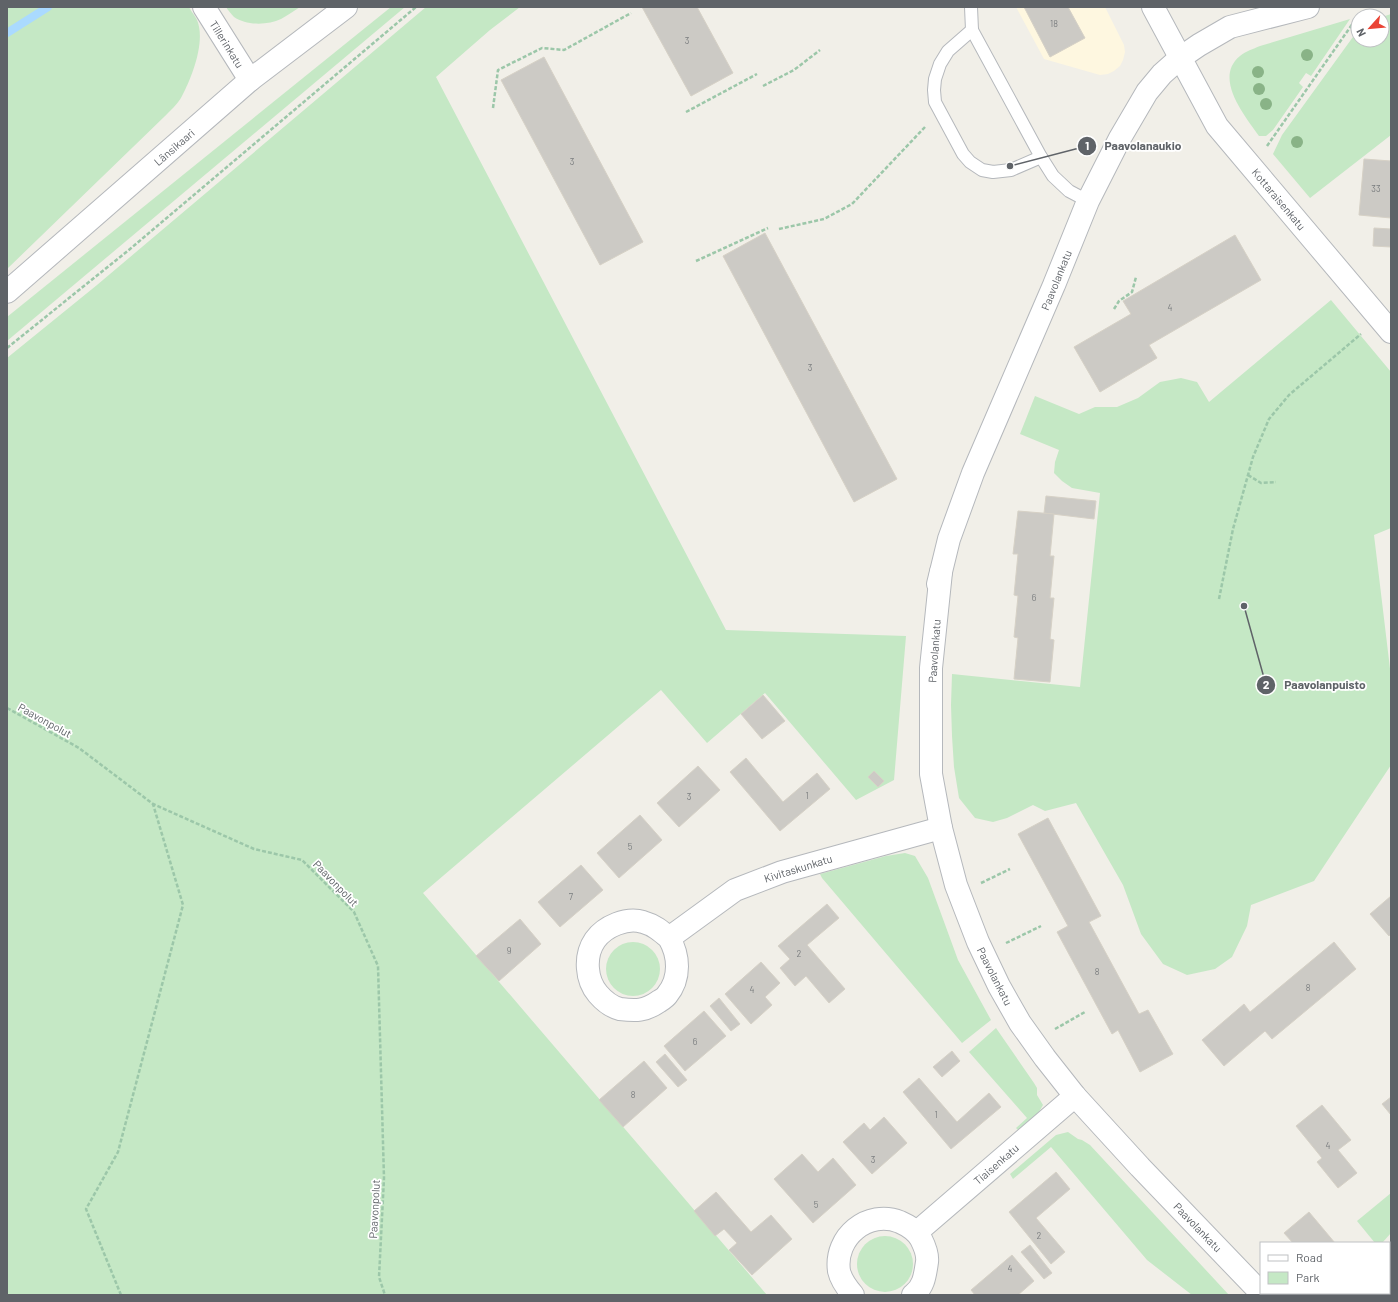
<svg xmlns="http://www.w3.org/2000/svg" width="1398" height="1302" viewBox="0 0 1398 1302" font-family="Barlow,sans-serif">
  <rect width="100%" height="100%" fill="#f1efe8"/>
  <polygon fill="#fef7e0" points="1016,7 1105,7 1124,45 1125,52 1123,60 1120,66 1114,71 1108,74 1100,75 1044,59"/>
  <g fill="#c5e8c5">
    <path d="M7 7H189C191 11 195 16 197 20 206 41 192 77 182 96 178 104 170 111 164 117L7 269Z"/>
    <path d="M226 7H300C294 11 288 15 281 19 268 25 247 26 234 17 231 14 228 10 226 7Z"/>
    <polygon points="391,7 405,7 7,341 7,317"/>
    <polygon points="426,7 520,7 490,30 436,77 726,630 906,636 894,780 856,800 765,693 707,743 661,690 423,893 767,1295 7,1295 7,358 97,285"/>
    <polygon points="1391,14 1391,135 1310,198 1273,154 1282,135 1358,30 1358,40 1382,40 1382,17"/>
    <path d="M1350 19 1311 76 1306 73 1299 83 1303 87 1273 130 1266 136H1259C1245 116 1213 78 1240 56 1246 51 1253 49 1260 46Z"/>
    <polygon points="1331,300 1391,372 1391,528 1374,535 1391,677 1391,765 1314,881 1251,905 1247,926 1232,957 1215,969 1187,975 1163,964 1141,934 1123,885 1076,803 1045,811 1033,805 1007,818 993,822 975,818 959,798 954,767 952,736 951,705 952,674 1080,687 1100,493 1072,488 1062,481 1054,473 1055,462 1059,450 1020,434 1035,396 1079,414 1095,407 1117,407 1138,398 1160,382 1181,378 1197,382 1209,402"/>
    <polygon points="905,853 915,856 928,878 958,960 991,1020 962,1043 822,878 820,874 886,856"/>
    <circle cx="633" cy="969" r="27"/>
    <polygon points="996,1028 1034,1083 1037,1088 1037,1095 1043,1105 1036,1117 1020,1132 1016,1128 1027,1118 969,1052"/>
    <polygon points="1068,1132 1078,1139 1082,1140 1090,1145 1229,1295 1192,1295 1147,1260 1051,1147 1013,1179 1010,1174 1056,1135"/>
    <polygon points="1391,1193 1391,1233 1382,1243 1375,1243 1357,1221"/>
    <circle cx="885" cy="1264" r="28"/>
  </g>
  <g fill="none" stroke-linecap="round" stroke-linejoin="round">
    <polyline stroke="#aadaff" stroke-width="8" points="7,33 48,7"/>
  </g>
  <g fill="#cccac5" stroke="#d6d1c6">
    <polygon points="642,7 697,7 733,73 691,96"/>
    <polygon points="1024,7 1068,7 1085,38 1050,57"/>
    <polygon points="544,57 643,242 600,265 501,80"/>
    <polygon points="1364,159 1391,161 1391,218 1359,215"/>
    <polygon points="1374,228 1391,229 1391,247 1373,246"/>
    <polygon points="765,233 897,479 854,502 723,256"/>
    <polygon points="1235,235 1261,280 1149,345 1157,358 1100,392 1074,347 1131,314 1123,301"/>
    <polygon points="1046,496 1096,501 1094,519 1044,513"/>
    <polygon points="1018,511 1054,514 1050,556 1054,556 1050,598 1054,598 1050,639 1054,640 1050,682 1014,679 1018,638 1014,637 1018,596 1014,595 1018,554 1013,554"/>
    <polygon points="763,695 785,721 762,739 741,714"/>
    <polygon points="746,758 783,802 817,773 830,789 780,831 730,772"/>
    <polygon points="698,766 720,790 679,827 657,803"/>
    <polygon points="874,771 884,781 878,787 868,777"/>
    <polygon points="640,815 662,840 619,878 597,853"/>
    <polygon points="1048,818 1101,916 1089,922 1139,1014 1148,1010 1173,1054 1140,1072 1118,1030 1112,1034 1057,932 1068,926 1018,834"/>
    <polygon points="581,865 603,890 560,927 538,902"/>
    <polygon points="1391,896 1391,934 1389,936 1370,914"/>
    <polygon points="827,904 839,918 807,945 845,989 829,1003 806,976 795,986 780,968 790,959 778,946"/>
    <polygon points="520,919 541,944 499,981 476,956"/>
    <polygon points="1334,942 1356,969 1272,1039 1265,1031 1224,1066 1202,1040 1244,1004 1250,1012"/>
    <polygon points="761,962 780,983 765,997 772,1005 751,1024 725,994"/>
    <polygon points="719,998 740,1024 731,1031 710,1006"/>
    <polygon points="704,1011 726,1036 685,1071 664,1046"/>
    <polygon points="952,1051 960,1061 942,1077 933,1067"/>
    <polygon points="665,1054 687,1080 678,1087 656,1062"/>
    <polygon points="644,1061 667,1088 623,1127 599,1100"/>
    <polygon points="919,1078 957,1122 989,1093 1001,1107 951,1149 903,1092"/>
    <polygon points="1391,1097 1391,1115 1382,1104"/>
    <polygon points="1322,1105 1351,1140 1338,1150 1357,1173 1338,1188 1317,1162 1322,1158 1296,1126"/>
    <polygon points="884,1117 907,1143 872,1174 843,1142 864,1123 870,1130"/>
    <polygon points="802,1154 818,1172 833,1158 856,1185 813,1223 774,1179"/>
    <polygon points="1056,1172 1070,1189 1036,1218 1065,1252 1051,1264 1009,1212"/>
    <polygon points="716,1192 751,1232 771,1215 792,1239 752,1275 729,1250 737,1243 724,1229 715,1236 694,1211"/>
    <polygon points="1309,1212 1335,1243 1293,1243 1284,1233"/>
    <polygon points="1030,1245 1052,1273 1044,1279 1021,1252"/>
    <polygon points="1012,1255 1034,1281 1018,1295 975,1295 971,1290"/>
  </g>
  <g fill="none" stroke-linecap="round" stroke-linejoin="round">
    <g stroke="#b5b8bc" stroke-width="14">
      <g id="service">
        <polyline points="971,7 972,30 1041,157 1053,176 1069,191 1088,201"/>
        <polyline points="972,30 948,51 940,64 935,79 934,90 935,102 963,154 970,162 982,170 993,172 1011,170 1041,157"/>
      </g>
    </g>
    <g stroke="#b5b8bc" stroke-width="24">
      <g id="minor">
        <polyline points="204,7 250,80"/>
        <polyline points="1153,7 1217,126 1391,332"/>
        <polyline points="941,572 931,668 931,774 941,828 956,885 978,942 999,986 1020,1023 1045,1058 1075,1096 1140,1167 1261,1293"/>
        <polyline points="938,584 949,539 973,473 1054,285 1088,201 1120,138 1147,92 1162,74 1180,58 1199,45 1230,27 1308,7"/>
        <path d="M669 938C679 955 681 978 667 995 665 998 661 1000 658 1002 645 1011 636 1011 620 1009 612 1007 604 1001 598 994 586 980 584 956 595 940 605 926 627 917 643 922 654 925 661 931 669 938L735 890 782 872 941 828"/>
        <polyline points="917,1232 1075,1096"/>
        <polyline points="1389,1268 1391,1266"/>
        <path d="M853 1295C847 1288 841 1280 839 1271 834 1237 868 1209 900 1222 909 1226 916 1230 921 1239 924 1245 928 1255 927 1262 925 1275 924 1287 913 1295"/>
        <polyline points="1361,1295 1363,1293"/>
      </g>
    </g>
    <g stroke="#b5b8bc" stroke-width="24">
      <polyline id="tertiary" points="7,292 250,80 346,7"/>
    </g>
    <g stroke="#9cc7a9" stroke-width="2.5" stroke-dasharray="4 2" stroke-linecap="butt">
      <polyline points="763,86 794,70 820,50"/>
      <polyline points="493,108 498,70 542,48 564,50 631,13"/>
      <polyline points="686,112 757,74"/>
      <polyline points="1267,146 1358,16"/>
      <polyline points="779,229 824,219 852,204 925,127"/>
      <polyline points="696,261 768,228"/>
      <polyline points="1114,309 1119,301 1132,292 1136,277"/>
      <polyline points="7,348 130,249 416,7"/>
      <polyline points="1248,475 1261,483 1276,482"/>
      <polyline points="1219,599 1233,529 1253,457 1269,419 1289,395 1361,334"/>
      <polyline points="7,708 79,748 153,804 254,849 302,860 354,912 378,966 384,1178 379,1277 385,1295"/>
      <polyline points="981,883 1010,869"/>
      <polyline points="1006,943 1041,926"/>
      <polyline points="1055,1029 1085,1012"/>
      <polyline points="121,1295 86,1209 118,1152 183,905 153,804"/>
    </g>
    <use href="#service" stroke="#fff" stroke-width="12"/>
    <use href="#minor" stroke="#fff" stroke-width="22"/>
    <use href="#tertiary" stroke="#fff" stroke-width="22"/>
  </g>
  <g fill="#89b387">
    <circle cx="1307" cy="55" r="6"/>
    <circle cx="1258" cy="72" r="6"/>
    <circle cx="1259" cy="89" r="6"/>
    <circle cx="1266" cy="104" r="6"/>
    <circle cx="1297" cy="142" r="6"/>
  </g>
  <g text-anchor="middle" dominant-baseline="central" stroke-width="3.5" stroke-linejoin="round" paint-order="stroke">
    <g font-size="9" fill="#7a7d7f">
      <text x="1054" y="23">18</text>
      <text x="687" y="40">3</text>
      <text x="572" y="161">3</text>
      <text x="1376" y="188">33</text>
      <text x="1170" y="307">4</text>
      <text x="810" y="367">3</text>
      <text x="1034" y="597">6</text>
      <text x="807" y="795">1</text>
      <text x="689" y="796">3</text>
      <text x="630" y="846">5</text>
      <text x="571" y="896">7</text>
      <text x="509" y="950">9</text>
      <text x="799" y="953">2</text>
      <text x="1097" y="971">8</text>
      <text x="1308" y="987">8</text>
      <text x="752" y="989">4</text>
      <text x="695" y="1041">6</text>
      <text x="633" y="1094">8</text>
      <text x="936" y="1114">1</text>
      <text x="1328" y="1145">4</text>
      <text x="873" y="1159">3</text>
      <text x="816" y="1204">5</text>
      <text x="1039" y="1235">2</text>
      <text x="1010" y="1268">4</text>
    </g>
    <g font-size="11" fill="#5f6368" stroke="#fff">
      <text transform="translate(227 44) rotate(58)">Tillerinkatu</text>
      <text transform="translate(174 147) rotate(-41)">Länsikaari</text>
      <text transform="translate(1279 199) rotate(50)">Kottaraisenkatu</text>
      <text transform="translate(1056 280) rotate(-68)">Paavolankatu</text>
      <text transform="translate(934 651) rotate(-86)">Paavolankatu</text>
      <text transform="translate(45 720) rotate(29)">Paavonpolut</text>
      <text transform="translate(798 868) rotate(-17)">Kivitaskunkatu</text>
      <text transform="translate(336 883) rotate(46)">Paavonpolut</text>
      <text transform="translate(995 976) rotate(63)">Paavolankatu</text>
      <text transform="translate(996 1164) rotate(-41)">Tiaisenkatu</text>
      <text transform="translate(374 1209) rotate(-87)">Paavonpolut</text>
      <text transform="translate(1198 1227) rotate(46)">Paavolankatu</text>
    </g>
  </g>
  <path fill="none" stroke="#5f6368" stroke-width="1.5" d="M1010 166L1087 146M1244 606L1266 685"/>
  <g fill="#5f6368" stroke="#fff" stroke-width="1.5">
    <circle cx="1010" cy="166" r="4"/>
    <circle cx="1244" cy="606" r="4"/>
    <circle cx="1087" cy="146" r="10"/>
    <circle cx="1266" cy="685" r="10"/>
  </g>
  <g font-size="12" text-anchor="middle" font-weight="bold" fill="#fff">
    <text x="1087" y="150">1</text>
    <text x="1266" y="689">2</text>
  </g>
  <g font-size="12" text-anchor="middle" font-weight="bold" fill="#5f6368" stroke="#fff" stroke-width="3.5" stroke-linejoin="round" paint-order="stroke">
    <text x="1143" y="150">Paavolanaukio</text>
    <text x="1325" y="689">Paavolanpuisto</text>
  </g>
  <rect width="1398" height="1302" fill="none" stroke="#5f6368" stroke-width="16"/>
  <rect x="1260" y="1242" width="130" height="52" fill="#ffffff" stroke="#bfc1c3"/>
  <rect x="1268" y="1255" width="20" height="6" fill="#ffffff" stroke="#bfc1c3"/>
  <text x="1296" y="1262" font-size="12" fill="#5f6368">Road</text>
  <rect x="1268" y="1272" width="20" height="12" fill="#c5e8c5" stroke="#bfc1c3"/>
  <text x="1296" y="1282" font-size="12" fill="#5f6368">Park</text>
  <g transform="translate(1370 28) rotate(243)"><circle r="19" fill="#ffffff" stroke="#bfc1c3"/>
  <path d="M0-3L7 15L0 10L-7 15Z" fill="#ea4335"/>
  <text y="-6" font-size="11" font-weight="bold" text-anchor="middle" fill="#5f6368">N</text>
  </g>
</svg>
